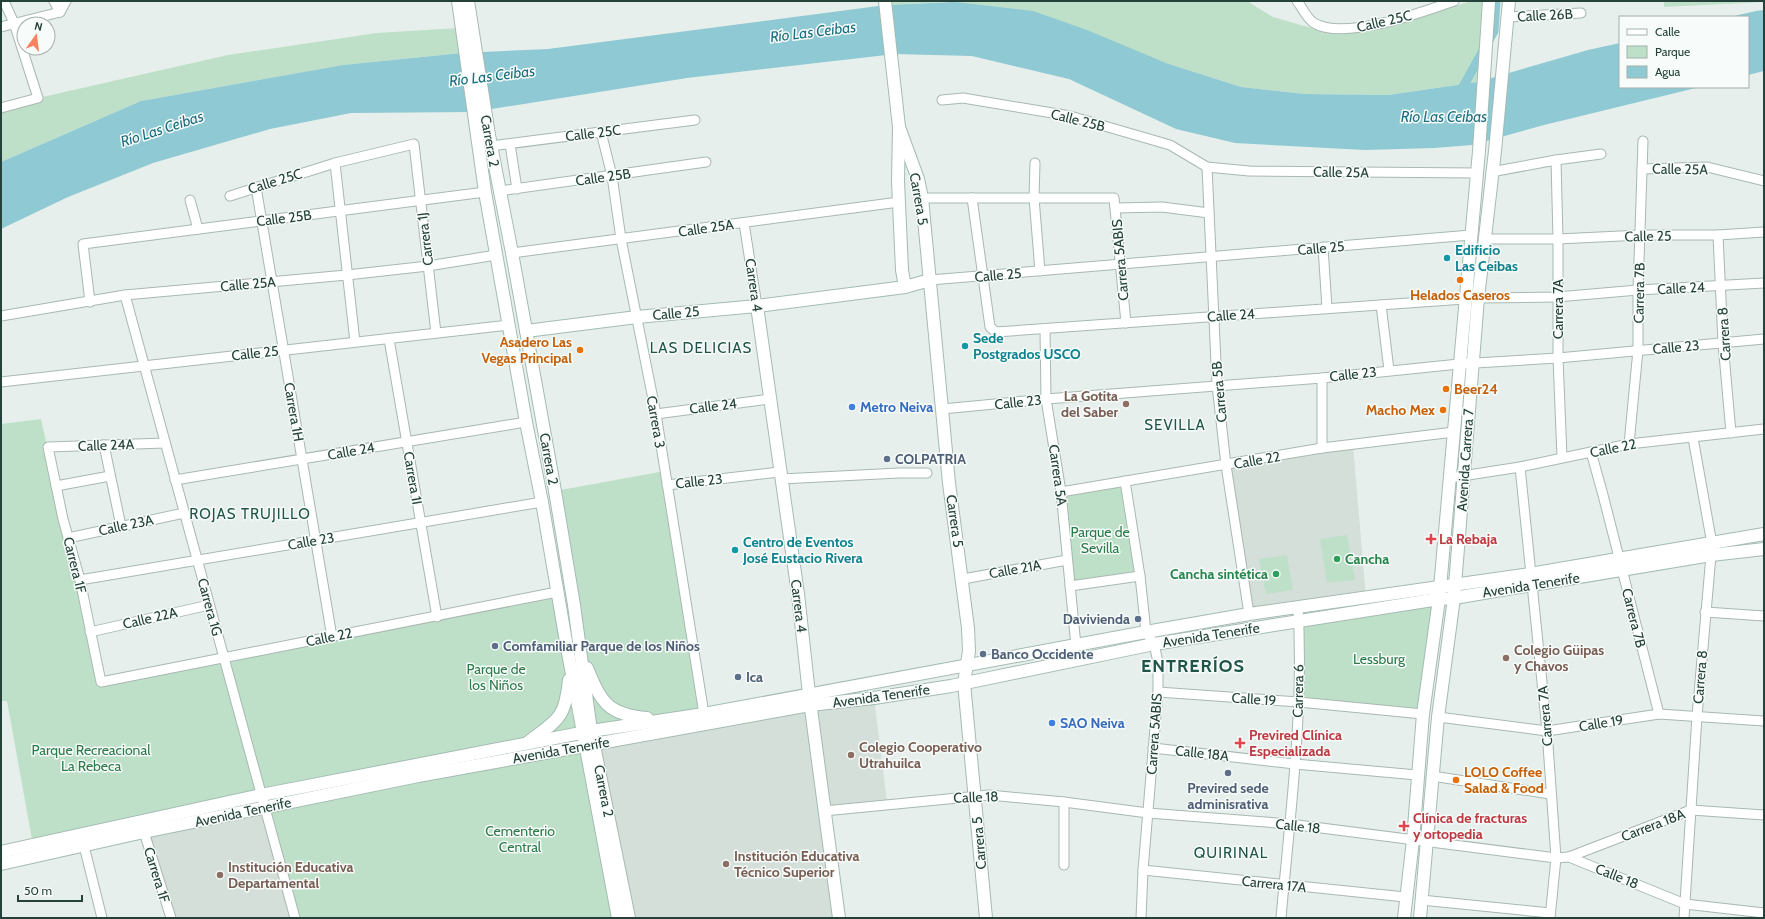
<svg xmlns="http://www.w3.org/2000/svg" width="1765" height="919" viewBox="0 0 1765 919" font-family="Cabin,sans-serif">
  <rect width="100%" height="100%" fill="#e6efeb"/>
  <g fill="#d4dfda">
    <polygon points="1353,445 1366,598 1249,614 1226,465"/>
    <polygon points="874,698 887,802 828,808 816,707"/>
    <polygon points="810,705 839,918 631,918 594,745"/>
    <polygon points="264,808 294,918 171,918 145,833"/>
  </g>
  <g fill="#bfe0c8">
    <polygon points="885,1 1247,1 1273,17 1318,30 1342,33 1409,21 1471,1 1482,1 1478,82 1388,95 1305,94 1241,87 1166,63 945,2 886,5"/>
    <polygon points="1664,1 1764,1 1764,2 1664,7"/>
    <polygon points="459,28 462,53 343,65 141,101 1,162 1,108 38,98 228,55 377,33"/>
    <polygon points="41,419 100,686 557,592 583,733 33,845 7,701 1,701 1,424"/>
    <polygon points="665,471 704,714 591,731 555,491"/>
    <polygon points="1125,481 1140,576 1070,586 1061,492"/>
    <polygon points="1347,535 1355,580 1327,583 1320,539"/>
    <polygon points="1287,555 1293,590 1266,594 1259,559"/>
    <polygon points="1439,599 1423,714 1299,702 1299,621"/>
    <polygon points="585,746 618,918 297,918 264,808"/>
  </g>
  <g fill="#8ec9d4">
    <polygon points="955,2 1033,11 1087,30 1166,63 1241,87 1305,94 1388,95 1478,82 1588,50 1620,43 1620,87 1700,87 1544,125 1472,145 1434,148 1365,150 1235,143 1176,129 1069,79 972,56 895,54 687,78 473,112 351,113 270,129 153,163 68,197 1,229 1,162 141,101 343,65 462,53 548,49 886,5"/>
    <polygon points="1764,10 1764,71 1748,75 1748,17 1730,17 1756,11"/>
  </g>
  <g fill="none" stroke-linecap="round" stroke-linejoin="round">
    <polyline stroke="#8ec9d4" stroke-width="9" points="1459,94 1494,31 1496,1"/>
    <g stroke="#a8b8b2" stroke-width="11">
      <g id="street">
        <polyline points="54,1 60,12"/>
        <path d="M1297 1C1302 7 1307 19 1314 23 1344 41 1423 12 1454 1"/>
        <polyline points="60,12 66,1"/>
        <polyline points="1508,17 1581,13"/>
        <polyline points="1,27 60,12"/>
        <polyline points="942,100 963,98 1070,116 1170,145 1207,167 1249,171 1476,173"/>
        <polyline points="1,108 38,98 14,23 4,1"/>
        <polyline points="601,132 612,176 621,239 656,414 704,714"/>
        <polyline points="510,144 517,189"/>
        <polyline points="491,146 695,120"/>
        <polyline points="1556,160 1558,239 1558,358 1562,457"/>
        <polyline points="335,163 355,342"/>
        <polyline points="1035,163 1034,198 1040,271"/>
        <polyline points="1207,167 1217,385 1226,465 1249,614"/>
        <polyline points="1642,169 1707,167 1764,181"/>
        <polyline points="1491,172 1556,160 1601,154"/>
        <polyline points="256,187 332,637"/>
        <polyline points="499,191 706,162"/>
        <polyline points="230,196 335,163 414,144 436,333"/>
        <polyline points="922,198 1114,198 1126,323"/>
        <polyline points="972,198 990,327 996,332 1465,299"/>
        <polyline points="190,200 198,229"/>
        <polyline points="1115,208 1162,207 1209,213"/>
        <polyline points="744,223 757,306"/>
        <polyline points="1718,235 1723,343 1731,433"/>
        <polyline points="1484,239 1558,239 1641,235 1718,235 1764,232"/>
        <polyline points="1323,247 1327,308"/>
        <polyline points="512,253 899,202"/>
        <polyline points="930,280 1471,235"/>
        <polyline points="125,295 295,918"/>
        <polyline points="1478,298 1557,297 1638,290 1764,283"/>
        <polyline points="90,302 83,244 485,192"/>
        <polyline points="1381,305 1389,370"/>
        <polyline points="1,316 125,295 347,275 428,266 496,255"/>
        <polyline points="1045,329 1046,399 1061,492 1076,646"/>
        <polyline points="389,339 437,617"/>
        <polyline points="1322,378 1322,448"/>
        <polyline points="1,382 509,325"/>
        <polyline points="942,409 1046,399 1322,378 1459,364 1558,358 1764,339"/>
        <polyline points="656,414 770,399"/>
        <polyline points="165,443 48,447 63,519 80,580 101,682 557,592"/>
        <polyline points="1629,444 1638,350 1638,290 1643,141"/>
        <polyline points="104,445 121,526"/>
        <polyline points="1591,452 1603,495 1659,714"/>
        <polyline points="1520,467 1547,731 1556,858 1550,918"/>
        <polyline points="1449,478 1520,467 1629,444 1764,429"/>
        <polyline points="781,479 899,473 927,473"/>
        <polyline points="175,480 526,422"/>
        <polyline points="1125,481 1140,576 1146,632 1154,644 1158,662 1158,692 1143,870 1141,918"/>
        <polyline points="667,485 779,472"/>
        <polyline points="56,486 110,476"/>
        <polyline points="1061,492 1322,448 1454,432"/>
        <polyline points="68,538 184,513"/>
        <polyline points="963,579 1067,560"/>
        <polyline points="80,580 542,502"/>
        <polyline points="1070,586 1140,576"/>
        <polyline points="1705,612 1764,616"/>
        <polyline points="90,632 209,605"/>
        <polyline points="1158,692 1299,702 1423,714"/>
        <polyline points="1438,717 1547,731 1659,714 1764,721"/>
        <polyline points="1153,748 1295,764 1417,775"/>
        <polyline points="1432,776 1550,794"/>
        <polyline points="824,811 989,795 1064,802 1148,813 1290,824 1556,858 1569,857 1685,904 1764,913"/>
        <polyline points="144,832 171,918"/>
        <polyline points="84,846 102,918"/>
        <polyline points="1569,857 1691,810 1764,815"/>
        <polyline points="1064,865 1064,802"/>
        <polyline points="1143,870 1405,897"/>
        <polyline points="1421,900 1550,913"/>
        <path d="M1281 918C1290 815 1304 712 1298 608"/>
        <polyline points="1684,918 1697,716 1712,544 1693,438"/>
      </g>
    </g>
    <g stroke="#a4bbb3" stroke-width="14">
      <g id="secondary">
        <polyline points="458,1 485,192 526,422 542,502 568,653 618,918"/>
        <polyline points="468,1 489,135 512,253 555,491 574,605 591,731 629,918"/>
        <polyline points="885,1 899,127 898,181 902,270 905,287"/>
        <polyline points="899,127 918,179 922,198 949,483 968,628 969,651 964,683 986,918"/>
        <polyline points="757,306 798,594 809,694 839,918"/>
        <polyline points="526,331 637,317 757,306 905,287 930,280"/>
        <path d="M587 668C601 702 608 715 647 718"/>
        <path d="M527 743C557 720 565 720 569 680"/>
        <polyline points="1,852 261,795 591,731 704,714 1146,632 1249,614 1530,574 1764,534"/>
        <polyline points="1,864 144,832 418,776 810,705 874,698 951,686 1154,644 1439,599 1454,598 1711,555 1764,549"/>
        <polyline points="1404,918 1413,840 1423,714 1439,599 1479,151 1489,1"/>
        <polyline points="1420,918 1438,717 1454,598 1478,298 1495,151 1509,1"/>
      </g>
    </g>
    <use href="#street" stroke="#fff" stroke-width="9"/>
    <use href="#secondary" stroke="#fff" stroke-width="12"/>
  </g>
  <g fill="#0f9aa8" stroke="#f7fbf9" stroke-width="1.5">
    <circle cx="1447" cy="258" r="4"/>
    <circle cx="965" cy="346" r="4"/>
    <circle cx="735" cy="550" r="4"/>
  </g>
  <g fill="#e8710a" stroke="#f7fbf9" stroke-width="1.5">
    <circle cx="1460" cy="280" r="4"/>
    <circle cx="580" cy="350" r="4"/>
    <circle cx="1446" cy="389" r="4"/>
    <circle cx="1443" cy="410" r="4"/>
    <circle cx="1456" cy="780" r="4"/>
  </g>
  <g fill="#8d6e63" stroke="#f7fbf9" stroke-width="1.5">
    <circle cx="1126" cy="404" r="4"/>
    <circle cx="1506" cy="658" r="4"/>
    <circle cx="851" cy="755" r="4"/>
    <circle cx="726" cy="864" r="4"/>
    <circle cx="220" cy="875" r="4"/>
  </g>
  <g fill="#3f7fe0" stroke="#f7fbf9" stroke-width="1.5">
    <circle cx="852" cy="407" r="4"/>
    <circle cx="1052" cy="723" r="4"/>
  </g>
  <g fill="#5c6f8a" stroke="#f7fbf9" stroke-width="1.5">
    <circle cx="887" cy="459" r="4"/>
    <circle cx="1138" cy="619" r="4"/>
    <circle cx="495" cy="646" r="4"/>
    <circle cx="983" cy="654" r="4"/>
    <circle cx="738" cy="677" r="4"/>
    <circle cx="1228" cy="773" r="4"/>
  </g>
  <g fill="#e0444e" stroke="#f7fbf9" stroke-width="1.5">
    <path d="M1429 533h4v4h4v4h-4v4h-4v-4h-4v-4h4z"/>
    <path d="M1238 737h4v4h4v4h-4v4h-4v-4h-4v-4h4z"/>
    <path d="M1402 820h4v4h4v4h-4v4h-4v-4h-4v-4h4z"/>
  </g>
  <g fill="#2e9e5b" stroke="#f7fbf9" stroke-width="1.5">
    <circle cx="1337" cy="559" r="4"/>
    <circle cx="1276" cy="574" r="4"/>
  </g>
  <g text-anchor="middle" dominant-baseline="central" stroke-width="3" stroke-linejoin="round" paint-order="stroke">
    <g font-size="14" fill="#24423a" stroke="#f7fbf9">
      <text transform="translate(1545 15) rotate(-3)">Calle 26B</text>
      <text transform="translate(1384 21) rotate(-13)">Calle 25C</text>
      <text transform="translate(1078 120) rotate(14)">Calle 25B</text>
      <text transform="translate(593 133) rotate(-7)">Calle 25C</text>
      <text transform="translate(490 141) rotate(80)">Carrera 2</text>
      <text transform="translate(1680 169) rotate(1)">Calle 25A</text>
      <text transform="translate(1341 172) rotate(1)">Calle 25A</text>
      <text transform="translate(603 177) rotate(-8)">Calle 25B</text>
      <text transform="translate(275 181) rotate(-17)">Calle 25C</text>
      <text transform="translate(919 199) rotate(80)">Carrera 5</text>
      <text transform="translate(284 218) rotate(-7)">Calle 25B</text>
      <text transform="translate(706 228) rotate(-8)">Calle 25A</text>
      <text transform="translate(1648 236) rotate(-1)">Calle 25</text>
      <text transform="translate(425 239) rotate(-97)">Carrera 1J</text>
      <text transform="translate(1321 248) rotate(-5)">Calle 25</text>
      <text transform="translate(1120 260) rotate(-95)">Carrera 5ABIS</text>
      <text transform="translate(998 275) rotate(-5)">Calle 25</text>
      <text transform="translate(248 284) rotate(-5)">Calle 25A</text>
      <text transform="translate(754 285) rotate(82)">Carrera 4</text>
      <text transform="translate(1681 288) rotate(-3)">Calle 24</text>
      <text transform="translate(1639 293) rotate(-89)">Carrera 7B</text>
      <text transform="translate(1558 309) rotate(-90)">Carrera 7A</text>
      <text transform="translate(676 313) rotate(-5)">Calle 25</text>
      <text transform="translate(1231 315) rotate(-4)">Calle 24</text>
      <text transform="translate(1724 334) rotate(-94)">Carrera 8</text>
      <text transform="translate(1676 347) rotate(-5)">Calle 23</text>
      <text transform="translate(255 353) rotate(-6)">Calle 25</text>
      <text transform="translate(1353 374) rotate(-6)">Calle 23</text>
      <text transform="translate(1219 392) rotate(-95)">Carrera 5B</text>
      <text transform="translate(1018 402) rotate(-6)">Calle 23</text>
      <text transform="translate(713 406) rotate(-7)">Calle 24</text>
      <text transform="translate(294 412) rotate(80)">Carrera 1H</text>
      <text transform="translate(656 422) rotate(80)">Carrera 3</text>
      <text transform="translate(106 445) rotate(-2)">Calle 24A</text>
      <text transform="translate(1613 448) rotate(-11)">Calle 22</text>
      <text transform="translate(351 451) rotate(-10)">Calle 24</text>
      <text transform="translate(549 459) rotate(80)">Carrera 2</text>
      <text transform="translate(1257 460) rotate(-10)">Calle 22</text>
      <text transform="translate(1465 460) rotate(-86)">Avenida Carrera 7</text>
      <text transform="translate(1058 475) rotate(82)">Carrera 5A</text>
      <text transform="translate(413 478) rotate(80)">Carrera 1I</text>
      <text transform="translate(699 481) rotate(-6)">Calle 23</text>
      <text transform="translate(955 521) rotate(82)">Carrera 5</text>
      <text transform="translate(126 525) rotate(-12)">Calle 23A</text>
      <text transform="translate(311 541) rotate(-10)">Calle 23</text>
      <text transform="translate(75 565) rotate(76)">Carrera 1F</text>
      <text transform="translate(1015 569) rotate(-10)">Calle 21A</text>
      <text transform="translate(1531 585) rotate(-9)">Avenida Tenerife</text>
      <text transform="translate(799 606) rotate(83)">Carrera 4</text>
      <text transform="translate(210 607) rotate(75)">Carrera 1G</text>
      <text transform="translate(150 618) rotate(-13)">Calle 22A</text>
      <text transform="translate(1634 618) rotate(76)">Carrera 7B</text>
      <text transform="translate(1211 635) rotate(-9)">Avenida Tenerife</text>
      <text transform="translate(329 637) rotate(-11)">Calle 22</text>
      <text transform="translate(1700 677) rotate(-85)">Carrera 8</text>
      <text transform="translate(1298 691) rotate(-89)">Carrera 6</text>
      <text transform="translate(881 696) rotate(-8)">Avenida Tenerife</text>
      <text transform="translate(1254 699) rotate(4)">Calle 19</text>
      <text transform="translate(1545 716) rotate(-95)">Carrera 7A</text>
      <text transform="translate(1601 723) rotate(-9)">Calle 19</text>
      <text transform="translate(1154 734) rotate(-86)">Carrera 5ABIS</text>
      <text transform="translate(561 750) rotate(-10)">Avenida Tenerife</text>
      <text transform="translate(1202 753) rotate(6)">Calle 18A</text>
      <text transform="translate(604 791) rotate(79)">Carrera 2</text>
      <text transform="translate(976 797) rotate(-2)">Calle 18</text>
      <text transform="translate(243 812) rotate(-12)">Avenida Tenerife</text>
      <text transform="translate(1653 825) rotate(-21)">Carrera 18A</text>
      <text transform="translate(1298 826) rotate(6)">Calle 18</text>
      <text transform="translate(979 843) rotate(-95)">Carrera 5</text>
      <text transform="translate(157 875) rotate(73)">Carrera 1F</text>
      <text transform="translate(1617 876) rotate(22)">Calle 18</text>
      <text transform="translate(1274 884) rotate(6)">Carrera 17A</text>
    </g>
    <g font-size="14" font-weight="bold" fill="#0d838f" stroke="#f7fbf9" text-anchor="start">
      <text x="1455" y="250">Edificio<tspan x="1455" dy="16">Las Ceibas</tspan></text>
      <text x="973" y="338">Sede<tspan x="973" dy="16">Postgrados USCO</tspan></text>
      <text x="743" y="542">Centro de Eventos<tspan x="743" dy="16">José Eustacio Rivera</tspan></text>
    </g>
    <g font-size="14" font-weight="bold" fill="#c56008" stroke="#f7fbf9" text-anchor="end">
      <text x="1460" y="295" text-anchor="middle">Helados Caseros</text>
      <text x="572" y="342">Asadero Las<tspan x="572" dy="16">Vegas Principal</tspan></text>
      <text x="1454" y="389" text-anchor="start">Beer24</text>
      <text x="1435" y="410">Macho Mex</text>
      <text x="1464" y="772" text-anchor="start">LOLO Coffee<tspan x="1464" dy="16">Salad &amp; Food</tspan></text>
    </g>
    <g font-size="14" font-weight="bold" fill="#785e54" stroke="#f7fbf9" text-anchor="start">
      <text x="1118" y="396" text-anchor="end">La Gotita<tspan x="1118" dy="16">del Saber</tspan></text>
      <text x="1514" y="650">Colegio Güipas<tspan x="1514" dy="16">y Chavos</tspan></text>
      <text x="859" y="747">Colegio Cooperativo<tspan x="859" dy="16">Utrahuilca</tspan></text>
      <text x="734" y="856">Institución Educativa<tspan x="734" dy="16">Técnico Superior</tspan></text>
      <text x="228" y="867">Institución Educativa<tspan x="228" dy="16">Departamental</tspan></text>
    </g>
    <g font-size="14" font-weight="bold" fill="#366cbe" stroke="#f7fbf9" text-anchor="start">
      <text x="860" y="407">Metro Neiva</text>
      <text x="1060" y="723">SAO Neiva</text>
    </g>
    <g font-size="14" font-weight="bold" fill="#4e5e75" stroke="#f7fbf9" text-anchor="start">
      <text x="895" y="459">COLPATRIA</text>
      <text x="1130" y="619" text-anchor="end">Davivienda</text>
      <text x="503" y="646">Comfamiliar Parque de los Niños</text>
      <text x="991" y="654">Banco Occidente</text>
      <text x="746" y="677">Ica</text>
      <text x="1228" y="788" text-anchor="middle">Previred sede<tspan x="1228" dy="16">adminisrativa</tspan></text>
    </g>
    <g font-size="14" fill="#2d7a4b" stroke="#f7fbf9">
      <text x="1100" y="532">Parque de<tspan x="1100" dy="16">Sevilla</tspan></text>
      <text x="1379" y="659">Lessburg</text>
      <text x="496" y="669">Parque de<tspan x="496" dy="16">los Niños</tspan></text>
      <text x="91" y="750">Parque Recreacional<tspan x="91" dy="16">La Rebeca</tspan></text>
      <text x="520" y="831">Cementerio<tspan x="520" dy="16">Central</tspan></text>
    </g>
    <g font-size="14" font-weight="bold" fill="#be3a42" stroke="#f7fbf9" text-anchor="start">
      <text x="1439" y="539">La Rebaja</text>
      <text x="1249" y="735">Previred Clínica<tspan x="1249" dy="16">Especializada</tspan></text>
      <text x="1413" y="818">Clínica de fracturas<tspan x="1413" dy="16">y ortopedia</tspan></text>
    </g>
    <g font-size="14" font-weight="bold" fill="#27864d" stroke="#f7fbf9" text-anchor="start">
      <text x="1345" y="559">Cancha</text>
      <text x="1268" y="574" text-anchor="end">Cancha sintética</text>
    </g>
    <g font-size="15" font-style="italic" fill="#1c6f80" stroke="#f7fbf9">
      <text transform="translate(813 32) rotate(-7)">Río Las Ceibas</text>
      <text transform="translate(492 76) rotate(-7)">Río Las Ceibas</text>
      <text x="1444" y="117">Río Las Ceibas</text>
      <text transform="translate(162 129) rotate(-18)">Río Las Ceibas</text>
    </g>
    <g font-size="15" letter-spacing="1" fill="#1f5548" stroke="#f7fbf9">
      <text x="701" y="348">LAS DELICIAS</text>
      <text x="1175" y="425">SEVILLA</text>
      <text x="250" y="514">ROJAS TRUJILLO</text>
      <text x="1231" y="853">QUIRINAL</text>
    </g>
    <g font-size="18" font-weight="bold" letter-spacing="1" fill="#1f5548" stroke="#f7fbf9">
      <text x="1193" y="666">ENTRERÍOS</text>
    </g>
  </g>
  <rect width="1765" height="919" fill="none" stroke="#24423a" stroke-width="4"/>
  <rect x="1619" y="16" width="130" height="72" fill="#f7fbf9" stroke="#a3b1ad"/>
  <rect x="1627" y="29" width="20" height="6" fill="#ffffff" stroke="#a3b1ad"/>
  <text x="1655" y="36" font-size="12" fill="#24423a">Calle</text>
  <rect x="1627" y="46" width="20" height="12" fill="#bfe0c8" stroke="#a3b1ad"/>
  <text x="1655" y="56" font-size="12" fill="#24423a">Parque</text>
  <rect x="1627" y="66" width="20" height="12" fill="#8ec9d4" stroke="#a3b1ad"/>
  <text x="1655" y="76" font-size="12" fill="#24423a">Agua</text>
  <g transform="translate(36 36) rotate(14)"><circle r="19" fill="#f7fbf9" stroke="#a3b1ad"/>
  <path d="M0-3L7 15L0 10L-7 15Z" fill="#f4845f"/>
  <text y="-6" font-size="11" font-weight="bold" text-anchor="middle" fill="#24423a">N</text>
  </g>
  <path d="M18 895v6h64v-6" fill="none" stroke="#24423a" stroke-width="2"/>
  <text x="24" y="895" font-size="12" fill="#24423a" stroke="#f7fbf9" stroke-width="3" paint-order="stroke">50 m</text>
</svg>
